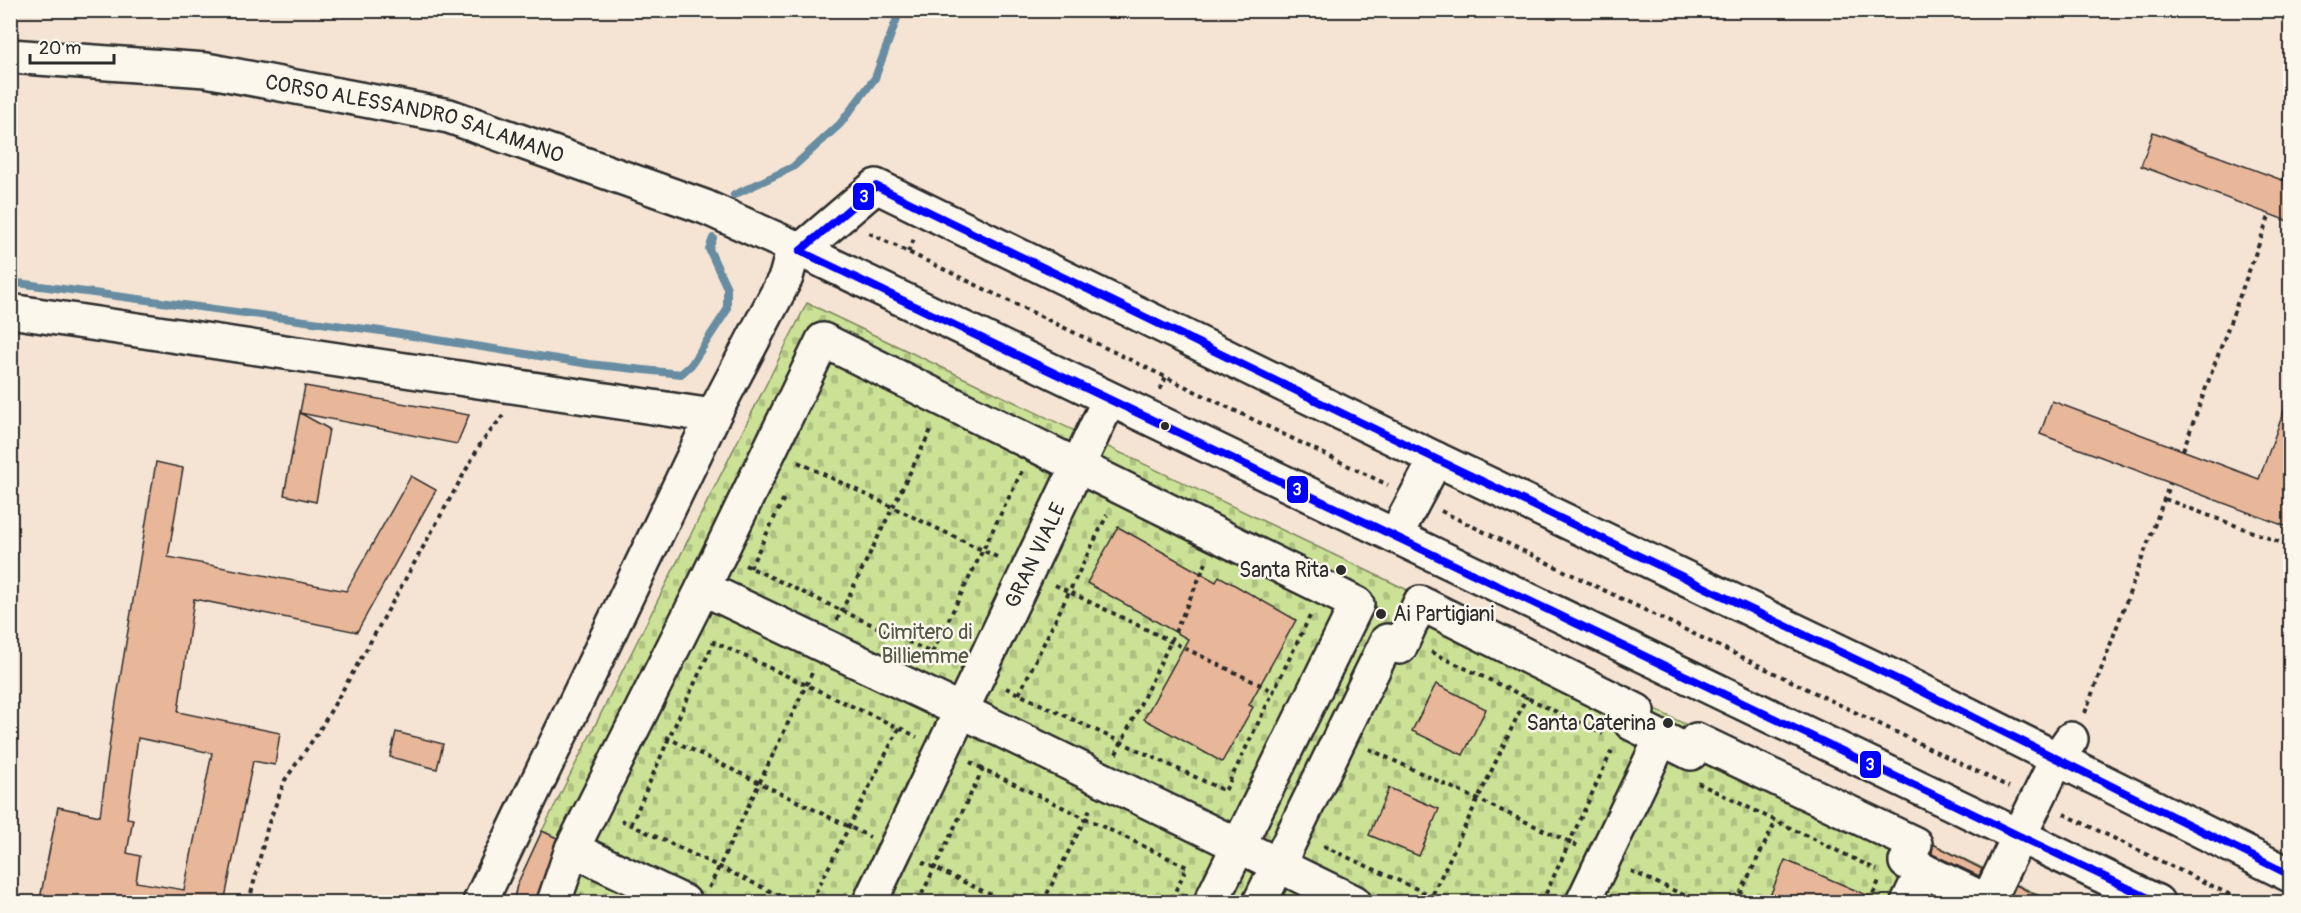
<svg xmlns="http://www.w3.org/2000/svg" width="2301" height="913" viewBox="0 0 2301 913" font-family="Pangolin,sans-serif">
  <defs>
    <pattern id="cemetery-stones" width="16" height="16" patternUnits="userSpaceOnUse" patternTransform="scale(1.5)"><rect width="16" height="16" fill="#cbe196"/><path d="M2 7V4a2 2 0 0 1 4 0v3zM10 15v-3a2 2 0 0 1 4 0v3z" fill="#aec181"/></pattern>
  </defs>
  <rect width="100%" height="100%" fill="#f5e4d3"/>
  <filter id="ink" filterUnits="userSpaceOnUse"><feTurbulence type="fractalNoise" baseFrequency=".0167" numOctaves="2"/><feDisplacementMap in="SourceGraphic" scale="12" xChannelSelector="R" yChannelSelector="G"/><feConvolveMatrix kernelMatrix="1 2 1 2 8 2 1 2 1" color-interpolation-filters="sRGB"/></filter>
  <g filter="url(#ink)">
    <polygon fill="url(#cemetery-stones)" stroke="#7b8660" stroke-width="1.5" points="807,303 1395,584 2053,902 513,902 517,885 542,831"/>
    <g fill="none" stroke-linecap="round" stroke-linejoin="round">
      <g stroke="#688da2" stroke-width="8">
        <polyline points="734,195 793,167 840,124 875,78 900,10"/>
        <polyline points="10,282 381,331 589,364 681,374 691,365 727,310 727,288 709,249 713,238"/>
      </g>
    </g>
    <g fill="#e8b699" stroke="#2b2b2b" stroke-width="1.5" fill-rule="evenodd">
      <polygon points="2153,132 2290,183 2290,222 2141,166"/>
      <polygon points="305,386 469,415 457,444 300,413 329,429 316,502 284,495"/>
      <polygon points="2288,400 2290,401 2290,528 2040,434 2052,401 2259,479"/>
      <path d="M156 462 183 468 168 557 346 591 411 476 436 490 357 632 194 599 178 712 280 733 275 765 253 761 224 903H59L40 899 58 807 100 816 111 733ZM138 738 212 753 184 890 136 882 140 856 127 853 133 819 127 818Z"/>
      <polygon points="1118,527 1216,582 1219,576 1296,620 1249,705 1253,707 1222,762 1144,719 1188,639 1087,583"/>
      <polygon points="1436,684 1486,709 1463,755 1412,731"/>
      <polygon points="396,732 443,744 437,769 390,757"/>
      <polygon points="1389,788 1439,809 1419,856 1369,835"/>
      <polygon points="542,831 557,838 536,903 513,903 517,885"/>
      <polygon points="1933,844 1982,869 1979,876 1932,854"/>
      <polygon points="1785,860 1827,878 1885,903 1767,903"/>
      <polygon points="2016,885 2051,903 2008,903"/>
    </g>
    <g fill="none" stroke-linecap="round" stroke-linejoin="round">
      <g stroke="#2b2b2b" stroke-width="38">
        <g id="minor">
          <path id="s1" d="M10 56 206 70 449 116 705 207 794 247 2157 902"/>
          <polyline points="800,251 876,186 1436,459 1901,681 2290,875"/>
          <polyline points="10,311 713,416"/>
          <polyline points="1395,536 1436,459"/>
          <polyline points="703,588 962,711 1354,902"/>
          <polyline points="572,849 684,902"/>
          <polyline points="480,902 713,416 786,277 794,247"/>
          <polyline points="554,902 572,849 703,588 823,340 1357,604 1211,902"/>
          <path id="s2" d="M870 902 1109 400"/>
          <polyline points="1260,902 1387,641 1400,647 1420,603 1637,711 1631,723 1691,753 1696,740 1915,844 1906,862 1989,902"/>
          <polyline points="1583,902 1661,739"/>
          <polyline points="1908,902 1923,870"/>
          <polyline points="1987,902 2057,759 2071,739"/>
        </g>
      </g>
      <g stroke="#2b2b2b" stroke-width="4" stroke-dasharray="4.5 4.5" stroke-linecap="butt">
        <polyline points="2283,181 2290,159"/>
        <polyline points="869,233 1388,485"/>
        <polyline points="908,252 914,239"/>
        <polyline points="1160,390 1166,377"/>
        <polyline points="2183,450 2270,214"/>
        <polyline points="798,462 999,558"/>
        <polyline points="2165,499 2290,546"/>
        <polyline points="1441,511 2009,787"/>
        <polyline points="745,565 932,653 1022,471"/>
        <polyline points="750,568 785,496"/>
        <polyline points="1055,585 1275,692"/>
        <polyline points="837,620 932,428"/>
        <polyline points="1431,652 1603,734"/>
        <polyline points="932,653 950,662"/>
        <polyline points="1006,688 1225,791 1311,614"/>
        <polyline points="1019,694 1107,515"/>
        <polyline points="2085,713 2170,483"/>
        <polyline points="900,728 917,737"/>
        <polyline points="666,737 870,837"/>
        <polyline points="1369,749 1578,846"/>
        <polyline points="1116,754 1171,641 1206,563"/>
        <polyline points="970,762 983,769"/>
        <polyline points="1698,783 1877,870"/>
        <polyline points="2064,814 2245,902"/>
        <polyline points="621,820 793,902"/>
        <polyline points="631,825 669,738 714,642 899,728 811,902"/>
        <polyline points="1323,846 1445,902"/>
        <polyline points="922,862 1006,902"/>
        <polyline points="1631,871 1699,902"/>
        <polyline points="709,888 812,673"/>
        <polyline points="249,902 268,825 285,780 319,731 367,648 481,443 503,416"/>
        <polyline points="918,902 983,769 1187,867 1170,902"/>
        <polyline points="1043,902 1091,807"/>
        <polyline points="1429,902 1527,696"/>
        <polyline points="1542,902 1613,748"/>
        <polyline points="1736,902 1776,821"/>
        <polyline points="1869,902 1880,879"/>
      </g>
      <use href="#minor" stroke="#fbf7ec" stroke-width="33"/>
      <g stroke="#fbf7ec" stroke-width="12">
        <polyline id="bus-1" points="2157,902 800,251 876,186 1436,459 1901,681 2290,875"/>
      </g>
      <use href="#bus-1" stroke="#00f" stroke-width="8"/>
    </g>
  </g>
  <g fill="#2b2b2b" stroke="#fbf7ec" stroke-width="2">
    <circle cx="1165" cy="426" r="5"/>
    <circle cx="1341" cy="570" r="6"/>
    <circle cx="1381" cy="614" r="6"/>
    <circle cx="1668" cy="723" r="6"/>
  </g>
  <g text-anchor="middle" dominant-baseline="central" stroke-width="5" stroke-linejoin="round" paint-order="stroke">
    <g font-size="21" fill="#2b2b2b" stroke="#fbf7ec">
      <text stroke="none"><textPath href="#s1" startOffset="411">CORSO ALESSANDRO SALAMANO</textPath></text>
      <text stroke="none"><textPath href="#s2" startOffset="384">GRAN VIALE</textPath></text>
    </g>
    <g font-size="21" fill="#2b2b2b" stroke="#fbf7ec" text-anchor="end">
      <text x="1329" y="570">Santa Rita</text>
      <text x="1393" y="614" text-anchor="start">Ai Partigiani</text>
      <text x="1656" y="723">Santa Caterina</text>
    </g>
    <g font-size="21" fill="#535846" stroke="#fbf7ec">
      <text x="925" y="632">Cimitero di<tspan x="925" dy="24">Billiemme</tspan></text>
    </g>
  </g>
  <g stroke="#fbf7ec" stroke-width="2">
    <rect x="852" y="182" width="23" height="29" rx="6" fill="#00f"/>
    <rect x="1286" y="475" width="23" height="29" rx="6" fill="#00f"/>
    <rect x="1859" y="750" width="23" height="29" rx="6" fill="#00f"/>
  </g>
  <g font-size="16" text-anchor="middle" font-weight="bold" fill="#fff">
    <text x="864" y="202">3</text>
    <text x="1297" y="495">3</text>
    <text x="1870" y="770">3</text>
  </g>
  <rect width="2301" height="913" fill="none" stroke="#fbf7ec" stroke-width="36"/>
  <rect x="18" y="18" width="2265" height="877" fill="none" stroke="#2b2b2b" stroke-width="2" filter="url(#ink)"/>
  <path d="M30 54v9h84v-9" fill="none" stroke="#2b2b2b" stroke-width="3"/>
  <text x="39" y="54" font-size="18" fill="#2b2b2b" stroke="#fbf7ec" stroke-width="4.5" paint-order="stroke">20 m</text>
</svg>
